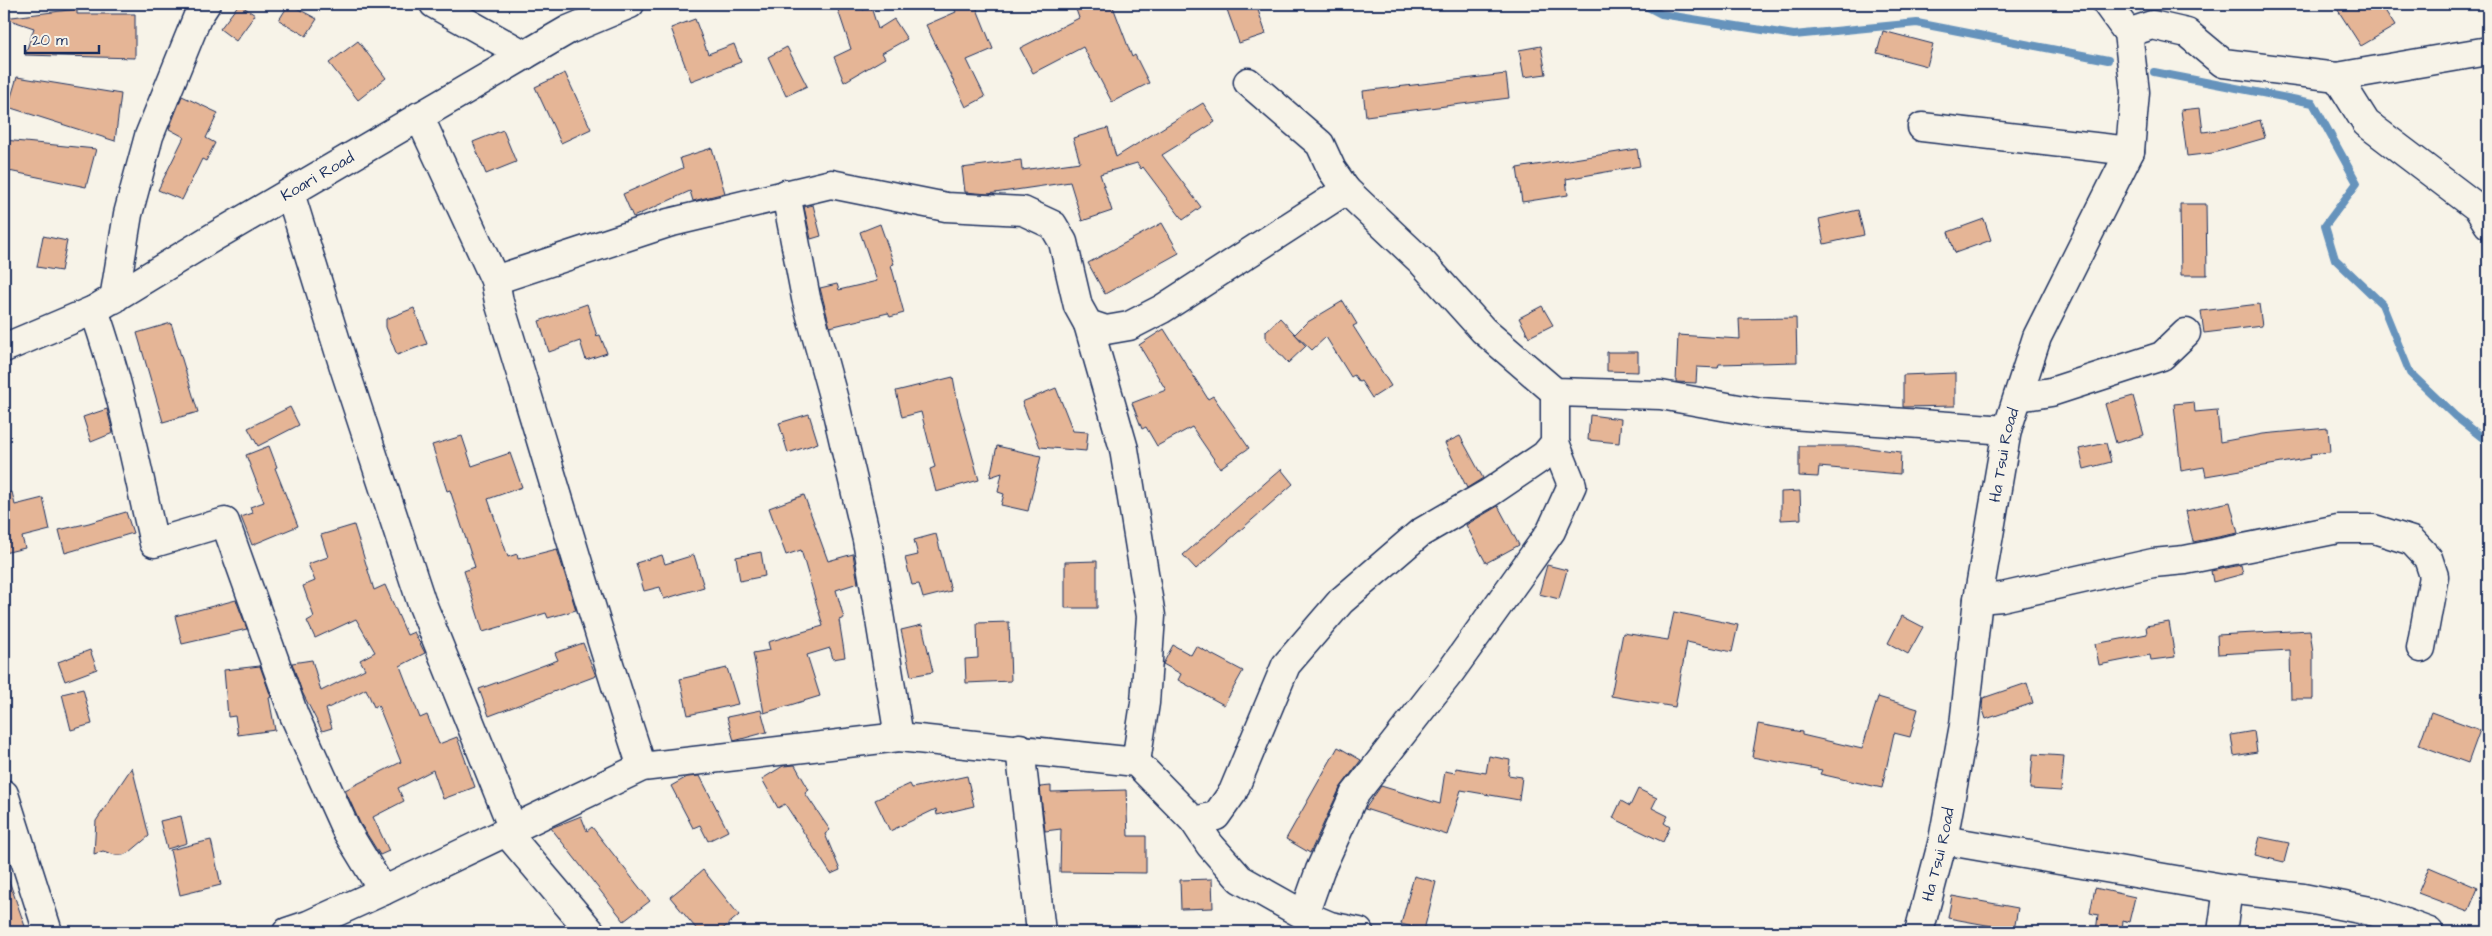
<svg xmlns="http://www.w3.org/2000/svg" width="2492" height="936" viewBox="0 0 2492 936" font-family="'Architects Daughter',sans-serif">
  <rect width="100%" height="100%" fill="#f7f3e8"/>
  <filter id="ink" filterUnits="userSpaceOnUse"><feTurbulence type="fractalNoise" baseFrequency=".02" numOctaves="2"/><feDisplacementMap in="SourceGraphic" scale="10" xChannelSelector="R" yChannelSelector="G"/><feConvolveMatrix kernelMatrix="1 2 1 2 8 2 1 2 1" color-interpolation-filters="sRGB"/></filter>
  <g filter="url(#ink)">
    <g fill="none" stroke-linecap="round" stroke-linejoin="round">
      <g stroke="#6693bc" stroke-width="8">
        <polyline points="1642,4 1661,14 1794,35 1917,23 2108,60"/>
        <polyline points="2154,72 2313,103 2357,183 2325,226 2335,259 2382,304 2410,373 2455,416 2488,442"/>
      </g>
    </g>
    <g fill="#e5b596" stroke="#1b2f5e">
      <polygon points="239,4 255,15 236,41 220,29"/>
      <polygon points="289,4 317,19 306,36 279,20"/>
      <polygon points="836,4 861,4 863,10 871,7 878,29 894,19 907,39 882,53 885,58 844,82 834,57 851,49"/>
      <polygon points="952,4 975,4 993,49 967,60 985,97 966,107 926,25 956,12"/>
      <polygon points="1074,4 1112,4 1132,57 1135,55 1149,83 1112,102 1083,47 1033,73 1020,48 1079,18"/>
      <polygon points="1225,4 1256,4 1266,34 1239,43"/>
      <polygon points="2334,4 2381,4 2395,26 2361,46"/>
      <polygon points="77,9 77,14 135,14 135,58 25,55 34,28 4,18"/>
      <polygon points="695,19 708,54 734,44 741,62 691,81 671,28"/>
      <polygon points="1883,31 1933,44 1927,66 1877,53"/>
      <polygon points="358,41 386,78 358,100 329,63"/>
      <polygon points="1541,46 1546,74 1524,77 1519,50"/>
      <polygon points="787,47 807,86 786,96 768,57"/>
      <polygon points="565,73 591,129 561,143 535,87"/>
      <polygon points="1506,74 1509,98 1366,116 1363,91"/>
      <polygon points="17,77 121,94 115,141 8,107"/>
      <polygon points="182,96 218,113 206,138 215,143 206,161 202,159 182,200 158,190 184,137 169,129"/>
      <polygon points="1203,103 1215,122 1162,155 1201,207 1183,220 1143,167 1141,169 1137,163 1100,174 1112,211 1082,221 1070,182 988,194 965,192 962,168 1021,160 1022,170 1080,162 1073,138 1108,128 1116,157"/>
      <polygon points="2200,108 2203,132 2233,128 2260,120 2265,138 2213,153 2187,156 2181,110"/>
      <polygon points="503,130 516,162 486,174 473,142"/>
      <polygon points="4,140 96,149 86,187 4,170"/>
      <polygon points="712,148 725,193 693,201 690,191 633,217 623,194 683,168 680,158"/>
      <polygon points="1637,149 1640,166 1566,179 1568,195 1522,202 1517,168"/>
      <polygon points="2180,204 2206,204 2207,275 2181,275"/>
      <polygon points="813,205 821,236 811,239 804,207"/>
      <polygon points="1858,210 1864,235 1824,244 1819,219"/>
      <polygon points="1984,219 1991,240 1955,253 1948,232"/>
      <polygon points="1162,223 1179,253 1105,294 1088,263"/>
      <polygon points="880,224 894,264 891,265 904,313 890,317 888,313 830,327 820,288 837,284 839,290 877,281 860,232"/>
      <polygon points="43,236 67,241 61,271 37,267"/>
      <polygon points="1343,301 1357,324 1353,326 1391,386 1372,398 1361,381 1359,382 1354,375 1351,377 1326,337 1312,350 1295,334 1306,323"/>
      <polygon points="587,304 597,336 596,336 600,335 607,353 586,360 580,341 549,352 539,321"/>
      <polygon points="2259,304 2262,326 2204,333 2201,311"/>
      <polygon points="1542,306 1553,325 1529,337 1519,318"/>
      <polygon points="414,308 427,344 397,355 386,327 386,319"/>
      <polygon points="1280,318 1306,346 1288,363 1266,339 1266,331"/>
      <polygon points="1796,318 1797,362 1719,364 1718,368 1697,367 1696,383 1676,382 1678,335 1740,339 1739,319"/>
      <polygon points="171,323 198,412 163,422 137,333"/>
      <polygon points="1164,329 1208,399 1213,396 1249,448 1220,468 1192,427 1157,446 1146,427 1142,429 1132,403 1166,390 1139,345"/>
      <polygon points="1607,352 1638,352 1638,372 1607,371"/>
      <polygon points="1955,373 1955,406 1903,407 1903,375"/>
      <polygon points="953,377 958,404 979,480 936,492 930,469 935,467 921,412 902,417 896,391"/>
      <polygon points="1056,388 1073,431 1088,432 1086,451 1040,447 1022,402"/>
      <polygon points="2133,396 2144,435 2116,443 2105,404"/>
      <polygon points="2194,402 2195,412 2217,410 2220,442 2263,434 2328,428 2330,452 2310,454 2311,458 2206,476 2204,467 2181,471 2174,404"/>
      <polygon points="290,407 299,425 258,446 248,428"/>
      <polygon points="107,409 113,433 91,442 83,417"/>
      <polygon points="809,414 818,443 788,453 779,423"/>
      <polygon points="1590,415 1621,419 1619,443 1588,440"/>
      <polygon points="462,436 472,466 510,453 522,487 488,499 508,557 517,554 518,559 557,549 576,610 548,618 546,613 483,632 464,571 475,567 450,490 447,491 432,445"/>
      <polygon points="1460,436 1483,478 1467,488 1445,443"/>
      <polygon points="2106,443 2111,462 2084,469 2079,449"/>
      <polygon points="269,446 277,467 275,468 298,526 252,545 241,517 253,513 250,507 264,502 246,455"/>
      <polygon points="997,446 1041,456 1028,511 1001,505 1004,494 998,492 1002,473 990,477"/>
      <polygon points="1799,446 1853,446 1901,452 1900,474 1819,467 1818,477 1799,476"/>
      <polygon points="1281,469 1293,484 1196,569 1183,555"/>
      <polygon points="1800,491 1801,519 1781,520 1781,492"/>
      <polygon points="12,492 15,505 43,498 50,530 22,537 25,548 4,553 4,493"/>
      <polygon points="804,495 828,561 853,554 858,583 836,590 844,618 839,620 845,657 833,659 830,648 807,655 820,696 764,713 753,653 770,650 768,642 823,626 801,550 786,555 769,508"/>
      <polygon points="2230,502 2238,533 2193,542 2186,511"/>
      <polygon points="1498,506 1519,545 1486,563 1466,525"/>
      <polygon points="126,512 133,533 65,553 59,530 89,523"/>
      <polygon points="354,525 374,590 385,585 407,635 414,632 425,653 400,666 420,718 427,715 439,744 457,737 475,787 443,799 433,770 398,788 404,801 373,817 389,851 380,855 360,823 345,790 401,762 378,705 374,707 366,689 326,709 332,728 322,731 302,692 292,663 312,660 321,691 365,669 360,660 375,652 356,619 315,638 307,621 314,617 303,586 315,581 308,564 328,557 321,535"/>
      <polygon points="936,534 951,591 923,598 919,584 912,585 905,558 918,555 914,540"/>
      <polygon points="761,552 765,576 740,581 736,557"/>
      <polygon points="662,555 665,564 694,555 704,587 664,599 660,587 644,591 636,563"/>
      <polygon points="1097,561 1097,608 1065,608 1065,562"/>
      <polygon points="1547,565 1567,570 1559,599 1539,594"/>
      <polygon points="2241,565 2243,574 2213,582 2211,571"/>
      <polygon points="236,600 247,629 182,644 175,616"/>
      <polygon points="1674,612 1738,625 1732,652 1687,642 1675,707 1611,696 1623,633 1668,640"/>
      <polygon points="1902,616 1923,627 1908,654 1888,643"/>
      <polygon points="1009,622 1011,681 966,683 965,659 978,658 977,623"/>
      <polygon points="2169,622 2175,657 2151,660 2150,655 2099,665 2095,644 2147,634 2146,626"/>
      <polygon points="922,625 933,672 911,676 901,630"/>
      <polygon points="2310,630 2313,653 2313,699 2291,699 2290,650 2218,654 2217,635"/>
      <polygon points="583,643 596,676 489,716 479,689 558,660 555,653"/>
      <polygon points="1173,645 1191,655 1196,646 1243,671 1224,705 1178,680 1181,674 1163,664"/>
      <polygon points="90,650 97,669 65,681 58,662"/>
      <polygon points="260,666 271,697 269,698 275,730 238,735 235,716 228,717 224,670"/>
      <polygon points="727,668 738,704 688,715 680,679"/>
      <polygon points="2027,683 2033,703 1986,719 1982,707 1983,698"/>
      <polygon points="83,689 92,724 71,730 62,694"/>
      <polygon points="1878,697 1918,709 1910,737 1894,733 1882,788 1820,774 1822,770 1752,757 1758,724 1802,732 1802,735 1862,749"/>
      <polygon points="761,710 767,732 734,741 727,717"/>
      <polygon points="2431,712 2480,730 2468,763 2419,745"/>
      <polygon points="2254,731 2257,752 2234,756 2231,735"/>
      <polygon points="1338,747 1361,760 1340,788 1310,853 1286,839"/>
      <polygon points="2033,754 2064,756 2061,791 2030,789"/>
      <polygon points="1489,756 1510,760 1508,775 1522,777 1519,800 1461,790 1447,835 1365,809 1381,786 1440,804 1445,771 1455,773 1456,768 1486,773"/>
      <polygon points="795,765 809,790 805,793 830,830 825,834 840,870 831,874 785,804 778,808 762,779 783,766"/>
      <polygon points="132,767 149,836 130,852 123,855 115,855 103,851 94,854 96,821"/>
      <polygon points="700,776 728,831 708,841 700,825 693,828 671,786 687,777"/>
      <polygon points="967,776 974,806 937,815 936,809 890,831 875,800 910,784 912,788"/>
      <polygon points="1051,786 1051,792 1126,790 1128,836 1146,836 1146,873 1060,872 1061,829 1045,831 1040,787"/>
      <polygon points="1638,789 1657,798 1652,808 1668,816 1664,823 1670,827 1663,842 1613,818 1621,801 1630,806"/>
      <polygon points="181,816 187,843 167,849 160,821"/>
      <polygon points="581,816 587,831 592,827 650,901 624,921 551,828"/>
      <polygon points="2260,837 2289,843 2284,862 2255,855"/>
      <polygon points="211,840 221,885 180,895 170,850"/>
      <polygon points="2429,867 2478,888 2468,912 2418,893"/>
      <polygon points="703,870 739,915 719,932 699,932 670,897"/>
      <polygon points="4,875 7,875 27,932 4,932"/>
      <polygon points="1414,876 1436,882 1424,930 1401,924"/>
      <polygon points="1212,879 1213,908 1181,909 1180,880"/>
      <polygon points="2095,888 2135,897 2129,922 2123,920 2122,932 2096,932 2098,915 2090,913"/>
      <polygon points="1952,896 2018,908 2014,930 1948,918"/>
    </g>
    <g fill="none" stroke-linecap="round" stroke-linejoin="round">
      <g stroke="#1b2f5e" stroke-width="31">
        <g id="minor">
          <polyline points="434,4 525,55"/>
          <polyline points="2128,33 2152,25 2187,33 2223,63 2337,77 2488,51"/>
          <polyline points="2337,77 2366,123 2478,208 2488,224"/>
          <polyline points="1248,82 1320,144 1332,170 1346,190"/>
          <path d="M419 116 495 280 499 302C547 457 591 613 642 767"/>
          <polyline points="1922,127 2130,151"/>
          <polyline points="290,193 344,367 421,601 513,829"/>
          <polyline points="786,194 806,298 834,400 867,540 899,737"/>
          <polyline points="495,280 668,223 831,184 946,207 1023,211 1053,225 1063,242 1078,306 1088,324 1106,330 1129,326 1162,309 1346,190 1420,260 1483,330 1555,392 1661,395 1761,413 2007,430"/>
          <polyline points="114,299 128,214 149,136 197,18 206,4"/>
          <path d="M94 310C121 385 136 465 154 543L225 522 294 715 346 830 383 891"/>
          <polyline points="1088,324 1124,449 1151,616 1145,703 1136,762"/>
          <path id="s1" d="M4 348 94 310 212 238 525 55 568 30 630 4"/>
          <polyline points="2018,397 2051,392 2162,356 2186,333"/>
          <polyline points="1978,599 2002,597 2153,563 2185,560 2338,529 2374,529 2412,541 2428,558 2434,576 2421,648"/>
          <polyline points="1020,748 1041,932"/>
          <polyline points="4,794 48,932"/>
          <polyline points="1194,821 1216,816 1233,792 1286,665 1341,601 1420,533 1489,493 1545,455 1555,443 1555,392"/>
          <polyline points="507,833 591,932"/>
          <polyline points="1943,840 2228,889 2303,898 2375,912 2429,932"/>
          <polyline points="1304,915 1320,870 1354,795 1451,671 1524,569 1551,531 1572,485 1555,443"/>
          <polyline points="287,932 308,925 383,891 642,767 899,737 1136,762 1194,821 1210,845 1240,879 1304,915 1330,926 1359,932"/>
          <path id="s2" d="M1919 932 1943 840 1964 725 1978 599 2007 430 2037 337 2130 151 2135 92 2128 33 2107 4"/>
          <polyline points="2222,932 2228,889"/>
        </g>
      </g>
      <use href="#minor" stroke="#f7f3e8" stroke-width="28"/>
    </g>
  </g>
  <g text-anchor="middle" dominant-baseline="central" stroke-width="4.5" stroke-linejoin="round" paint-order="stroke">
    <g font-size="16" fill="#1b2f5e" stroke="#f7f3e8">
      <text stroke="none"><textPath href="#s1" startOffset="358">Koari Road</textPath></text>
      <text stroke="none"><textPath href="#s2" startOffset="485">Ha Tsui Road</textPath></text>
      <text stroke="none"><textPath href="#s2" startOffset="80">Ha Tsui Road</textPath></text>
    </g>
  </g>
  <rect width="2492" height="936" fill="none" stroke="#f7f3e8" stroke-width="20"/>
  <rect x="10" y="10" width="2472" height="916" fill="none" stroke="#1b2f5e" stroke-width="2" filter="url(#ink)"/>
  <path d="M25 45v8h74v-8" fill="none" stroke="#1b2f5e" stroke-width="2.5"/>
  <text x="32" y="45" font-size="15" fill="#1b2f5e" stroke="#f7f3e8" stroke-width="4" paint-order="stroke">20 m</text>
</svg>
